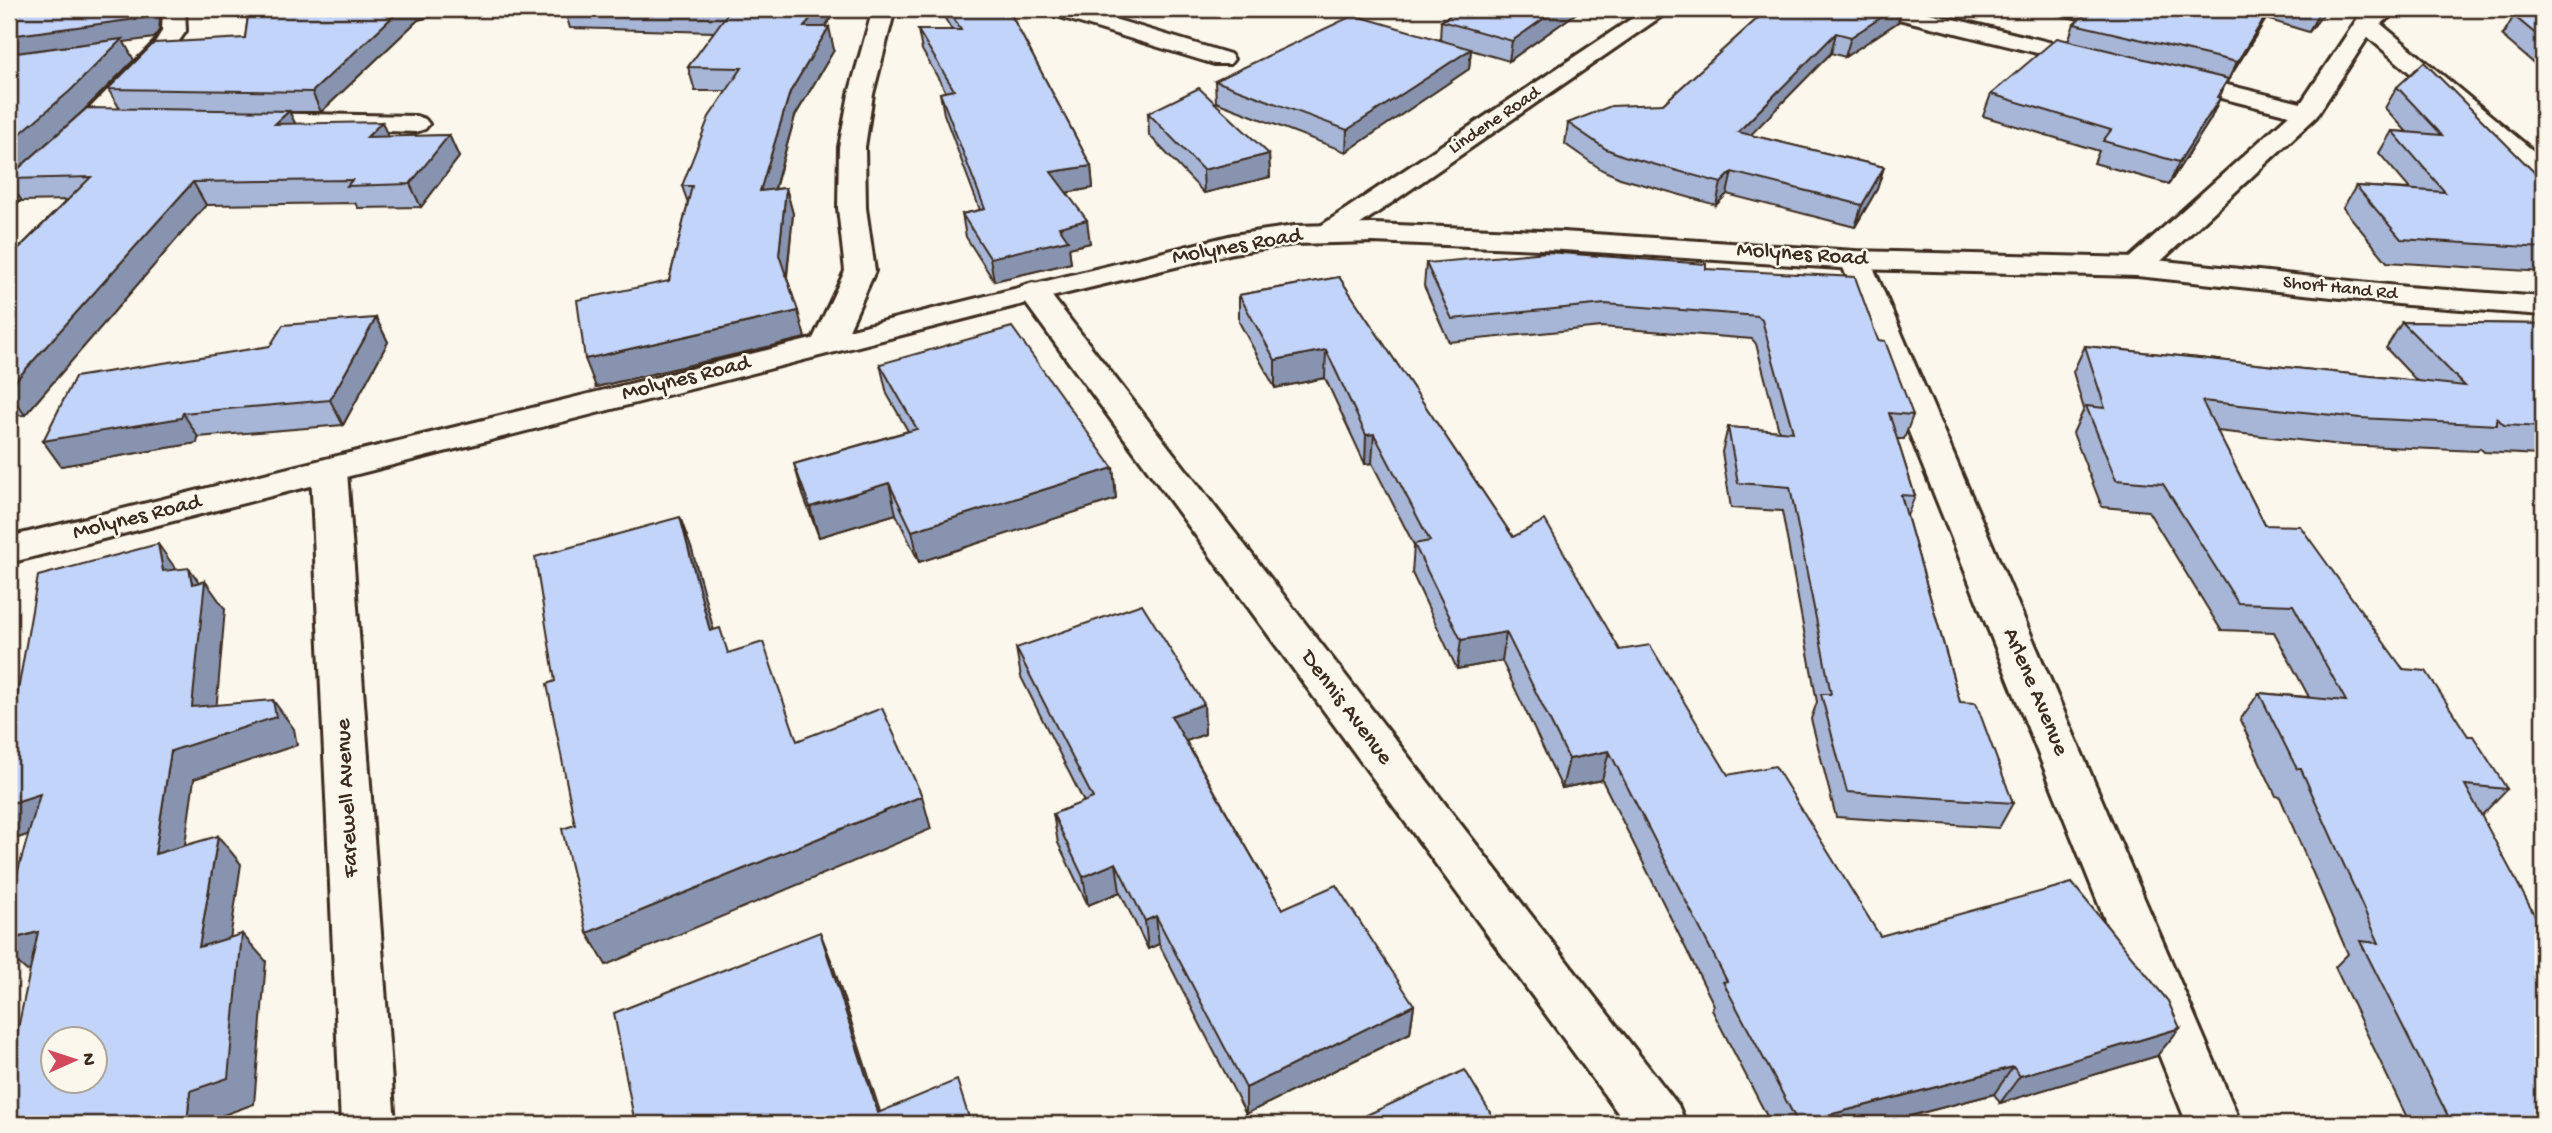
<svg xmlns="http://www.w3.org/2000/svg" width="2552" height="1133" viewBox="0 0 2552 1133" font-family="'Gochi Hand',sans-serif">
  <rect width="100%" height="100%" fill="#fbf7ec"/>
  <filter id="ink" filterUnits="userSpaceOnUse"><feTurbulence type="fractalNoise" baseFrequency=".0143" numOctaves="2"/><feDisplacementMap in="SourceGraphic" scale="14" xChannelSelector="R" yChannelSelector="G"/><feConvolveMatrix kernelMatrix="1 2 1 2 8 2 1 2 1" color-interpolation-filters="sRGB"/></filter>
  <g filter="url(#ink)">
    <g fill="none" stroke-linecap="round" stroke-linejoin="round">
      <g stroke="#3b2a1e" stroke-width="6">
        <g id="minor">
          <polygon points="163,9 185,9 186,31 172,51 102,124 19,200 9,202 9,180 84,114 156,41 162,31"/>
          <polygon points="873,9 895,9 873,94 865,147 866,208 875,271 843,343 838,350 827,353 816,350 811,343 845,271 838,208 839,147 849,94"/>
          <polygon points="1047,9 1081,9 1230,54 1234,59 1230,64 1214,64 1050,14"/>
          <polygon points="1646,9 1672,9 1339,239 1329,242 1319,239 1315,233 1319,227"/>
          <polygon points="1875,9 1913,9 2106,56 2110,61 2106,66 2098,68 1878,14"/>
          <polygon points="2374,9 2400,9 2381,24 2543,159 2543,180 2533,178 2368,37 2316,117 2148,273 2137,276 2126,273 2122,267 2126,261 2289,115 2161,83 2158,78 2161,73 2170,71 2301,103 2358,18"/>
          <polygon points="243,113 416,116 425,119 429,124 425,129 416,132 234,126 230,121 234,116"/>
          <polygon points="1855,251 1865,254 1870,260 2241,1124 2187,1124 1840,260 1845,254"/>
          <polygon points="1033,283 1044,286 1678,1105 1686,1124 1626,1124 1022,298 1018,292 1022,286"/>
          <polygon points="329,460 342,463 347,471 395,1124 341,1124 311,471 316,463"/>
        </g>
      </g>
      <g stroke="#3b2a1e" stroke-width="6">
        <polygon id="secondary" points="1373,224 1563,232 1855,251 2137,258 2407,287 2543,297 2543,315 2407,305 2137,276 1855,269 1563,250 1373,242 1294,244 1233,253 1039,300 9,563 9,537 1233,235 1294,226"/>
      </g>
      <use href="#minor" fill="#fbf7ec" fill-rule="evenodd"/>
      <use href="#secondary" fill="#fbf7ec" fill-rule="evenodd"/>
    </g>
    <g fill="#a7b6d7" stroke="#3b2a1e" stroke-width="2">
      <polygon points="249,9 458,9 418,20 321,112 289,112 295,124 388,137 449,135 459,157 421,207 358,208 355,203 206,205 25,415 9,416 9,258 67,200 22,201 9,182 9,177 120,109 108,89 245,38"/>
      <polygon points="564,9 837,9 825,27 834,50 795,116 775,189 786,188 793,214 787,277 805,338 596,387 669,281 688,203 682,186 726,91 695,91 688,67 714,32 570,28"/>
      <polygon points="943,9 1008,9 1091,166 1093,188 1066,193 1090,243 1069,248 1071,263 994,281 966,237 962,214 980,210 944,114 940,93 946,92 922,50 918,30 952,30 944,17"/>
      <polygon points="1461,9 1582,9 1509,61 1471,50 1469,69 1346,152 1216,102 1215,81 1440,40 1441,21"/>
      <polygon points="1768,9 1898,22 1845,57 1831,53 1750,135 1884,167 1877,189 1855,227 1727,194 1716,205 1620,178 1602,170 1565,144 1568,123 1663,104"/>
      <polygon points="2034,9 2327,9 2309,32 2266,19 2227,82 2226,82 2210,120 2169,184 2094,163 2099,151 1983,116 1991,94 2068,41 2074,24 2079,20"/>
      <polygon points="2514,16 2543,17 2543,71 2502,36"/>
      <polygon points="2397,87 2543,181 2543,272 2387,262 2343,208 2356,186 2410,189 2379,153 2392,131 2407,132 2385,108"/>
      <polygon points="1148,113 1269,154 1270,177 1204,193 1149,135"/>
      <polygon points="1426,263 1706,269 1878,340 1913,415 1904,439 1897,439 1915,496 1907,516 1960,702 2013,803 1999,828 1836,817 1811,719 1817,702 1782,511 1731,508 1722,452 1728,427 1779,431 1756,344 1752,339 1601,327 1449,342 1424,286"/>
      <polygon points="1339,277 1513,537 1620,650 1728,775 1880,936 2157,1056 2000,1103 1994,1094 1879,1124 1771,1124 1712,1010 1714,1005 1602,780 1562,788 1502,661 1457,669 1412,573 1414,545 1372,463 1365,464 1325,378 1275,388 1239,322 1239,295"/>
      <polygon points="376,318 388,342 343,425 198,437 197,443 61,466 43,441 270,346"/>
      <polygon points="2402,322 2543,324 2543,461 2538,455 2484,452 2480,448 2477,451 2342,445 2217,431 2265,525 2468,736 2507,789 2481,816 2543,1124 2410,1124 2335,967 2348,954 2280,797 2276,796 2240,720 2259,693 2309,697 2274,632 2221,630 2148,511 2102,507 2073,433 2084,409 2073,372 2085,346 2417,381 2386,348"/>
      <polygon points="880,364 1113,468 1116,499 919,562 896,514 819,537 803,495 794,464 908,431 887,394"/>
      <polygon points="1016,648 1204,704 1205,734 1186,741 1282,909 1414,1005 1410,1033 1246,1114 1159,944 1148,949 1120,892 1088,905 1058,843 1053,814 1084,802 1021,677"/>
    </g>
    <g fill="#8894af" stroke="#3b2a1e" stroke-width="2">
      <polygon points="149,9 161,9 159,30 154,38 124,42 134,60 82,112 9,177 9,36"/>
      <polygon points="401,9 458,9 418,20 321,112 312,92"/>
      <polygon points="817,9 837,9 809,49 804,27"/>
      <polygon points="1557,9 1582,9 1509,61 1512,41"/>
      <polygon points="1894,9 1902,9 1898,22 1845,57 1851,37"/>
      <polygon points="2270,9 2271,9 2266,19 2227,82 2237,62"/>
      <polygon points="2322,9 2327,9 2309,32 2319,12"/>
      <polygon points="829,27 834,50 795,116 767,216 760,191 790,92"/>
      <polygon points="1836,33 1831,53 1733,153 1738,132"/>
      <polygon points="1471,49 1469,69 1346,152 1347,130"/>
      <polygon points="2220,98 2210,120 2169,184 2179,162"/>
      <polygon points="289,111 300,133 275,124"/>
      <polygon points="382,122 391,144 367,137"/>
      <polygon points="449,135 459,157 421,207 410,184"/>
      <polygon points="1269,154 1270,177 1204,193 1203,170"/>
      <polygon points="1091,166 1093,188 1054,195 1051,172"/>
      <polygon points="1884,167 1877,189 1855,227 1862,205"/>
      <polygon points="1732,172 1727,194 1716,205 1721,183"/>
      <polygon points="193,182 206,205 25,415 9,393 9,388"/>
      <polygon points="786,188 793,214 786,281 779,255"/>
      <polygon points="1087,220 1090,243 1069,248 1071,263 994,281 990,258 1059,227"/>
      <polygon points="798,311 805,338 596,387 585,359"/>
      <polygon points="376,318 388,342 343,425 330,400"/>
      <polygon points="1326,350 1325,378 1275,388 1275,360"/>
      <polygon points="183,413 198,437 197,443 61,466 43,441"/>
      <polygon points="1374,434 1372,463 1365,464 1366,435"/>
      <polygon points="1113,468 1116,499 919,562 912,531"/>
      <polygon points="889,483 896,514 819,537 810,507"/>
      <polygon points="680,517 692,550 723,664 710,631"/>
      <polygon points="158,544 178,572 163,571"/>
      <polygon points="189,568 204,589 205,581 225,609 214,735 192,707 192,584"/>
      <polygon points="1506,632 1502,661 1457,669 1461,640"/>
      <polygon points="273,700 294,729 297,745 194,779 180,881 155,854 171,751"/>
      <polygon points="1204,704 1205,734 1173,746 1171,716"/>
      <polygon points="1609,751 1602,780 1562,788 1569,759"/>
      <polygon points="40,794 67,822 18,838 9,829 9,804"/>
      <polygon points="922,796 931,829 606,965 587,933"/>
      <polygon points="218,836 241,864 225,974 199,947"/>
      <polygon points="1116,863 1120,892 1088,905 1083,877"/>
      <polygon points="1156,916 1159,944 1148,949 1145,921"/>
      <polygon points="38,932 67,959 27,971 9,955 9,940"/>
      <polygon points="820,932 833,965 884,1124 878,1113"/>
      <polygon points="242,934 266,961 254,1104 218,1117 217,1124 187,1124 190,1091"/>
      <polygon points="1414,1005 1410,1033 1246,1114 1246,1088"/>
      <polygon points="2180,1028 2157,1056 2000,1103 2020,1076"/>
      <polygon points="2013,1067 1994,1094 1879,1124 1798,1124 1798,1123"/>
    </g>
    <g fill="#c2d4fa" stroke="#3b2a1e" stroke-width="2" fill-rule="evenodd">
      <polygon points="9,9 149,9 144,18 9,36"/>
      <polygon points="249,9 401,9 312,92 108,89 154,43 245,38"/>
      <polygon points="672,9 817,9 804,27 829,27 790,92 760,191 786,188 779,255 798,311 585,359 577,300 669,281 692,186 682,186 709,117 742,68 688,67 730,10"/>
      <polygon points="948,9 1008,9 1091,166 1051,172 1087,220 1059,227 1068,240 990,258 962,214 985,209 940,93 954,90 918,30 961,30"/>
      <polygon points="1461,9 1557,9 1512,41 1441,21"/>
      <polygon points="1768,9 1894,9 1851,37 1836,33 1738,132 1884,167 1862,205 1732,172 1721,183 1624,156 1606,149 1568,123 1611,106 1663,104"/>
      <polygon points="2092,9 2270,9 2237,62 2074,24"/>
      <polygon points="2307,9 2322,9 2319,12"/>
      <polygon points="1354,15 1471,49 1347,130 1215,81"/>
      <polygon points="2514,16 2543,17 2543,40"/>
      <polygon points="2057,38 2228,79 2217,97 2220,98 2179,162 2103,141 2111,130 1991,94"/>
      <polygon points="122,39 70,91 9,143 9,54"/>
      <polygon points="2424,62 2543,181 2543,248 2401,239 2356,186 2445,192 2392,131 2442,135 2397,87"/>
      <polygon points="1199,88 1269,154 1203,170 1148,113"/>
      <polygon points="87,108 289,111 275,124 382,122 367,137 449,135 410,184 347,186 352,180 193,182 9,388 9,258 91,177 9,179 9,177"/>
      <polygon points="1547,252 1706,264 1706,269 1855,277 1878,340 1885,341 1913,415 1889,413 1915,496 1901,495 1960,702 1976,703 2013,803 1847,792 1821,694 1831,694 1790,487 1738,483 1728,427 1793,432 1762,320 1758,316 1605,304 1452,319 1426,263"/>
      <polygon points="1339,277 1513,537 1545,520 1620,650 1650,645 1728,775 1775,766 1880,936 2072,883 2168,1001 2180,1028 2020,1076 2013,1067 1798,1123 1723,982 1727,981 1609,751 1569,759 1506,632 1461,640 1414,544 1430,541 1374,434 1366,435 1326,350 1275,360 1239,295"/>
      <polygon points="376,318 330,400 183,413 181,418 43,441 75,377 270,346 283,325"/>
      <polygon points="2402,322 2543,324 2543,427 2504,425 2497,418 2497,425 2360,418 2202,401 2265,525 2300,526 2403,669 2426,671 2468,736 2473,736 2507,789 2465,785 2543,931 2543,1124 2488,1124 2450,1120 2360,941 2379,943 2301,769 2297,769 2259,693 2346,701 2293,605 2238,603 2163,484 2116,480 2086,406 2105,408 2085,346 2465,386"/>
      <polygon points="1012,327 1113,468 912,531 889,483 810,507 794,464 917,429 880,364"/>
      <polygon points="680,517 710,631 720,628 728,653 763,642 797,741 882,708 922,796 587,933 562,829 575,825 547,684 555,681 535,557"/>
      <path d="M158 544 163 571 189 568 192 584 205 581 192 707 273 700 276 717 171 751 155 854 218 836 199 947 242 934 228 1078 190 1091 187 1124H9V1072L38 932 9 940V902L40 794 9 804V721L13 719 38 576ZM52 1039H94V1081H52Z"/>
      <polygon points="1142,604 1204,704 1171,716 1282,909 1336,885 1414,1005 1246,1088 1156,916 1145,921 1116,863 1083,877 1053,814 1093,798 1016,648"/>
      <polygon points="820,932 878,1113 957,1080 971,1124 635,1124 614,1013"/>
      <polygon points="1465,1070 1497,1124 1347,1124"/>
    </g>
  </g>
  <g text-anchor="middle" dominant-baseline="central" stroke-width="5" stroke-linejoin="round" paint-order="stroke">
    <g font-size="19" fill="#3b2a1e" stroke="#fbf7ec">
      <text transform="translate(1495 121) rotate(-34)">Lindene Road</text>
      <text transform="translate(2340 289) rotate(6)">Short Hand Rd</text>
    </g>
    <g font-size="23" fill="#3b2a1e" stroke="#fbf7ec">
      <text transform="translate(1237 247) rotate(-10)">Molynes Road</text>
      <text transform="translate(1802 255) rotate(4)">Molynes Road</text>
      <text transform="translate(686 379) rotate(-14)">Molynes Road</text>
      <text transform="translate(137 518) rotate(-14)">Molynes Road</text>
      <text transform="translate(2035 692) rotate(67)">Arlene Avenue</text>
      <text transform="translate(1346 708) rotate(53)">Dennis Avenue</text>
      <text transform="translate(348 798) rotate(-93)">Farewell Avenue</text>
    </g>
  </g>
  <rect width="2552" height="1133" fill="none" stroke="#fbf7ec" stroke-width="35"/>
  <rect x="18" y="18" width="2517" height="1098" fill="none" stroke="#3b2a1e" stroke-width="2.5" filter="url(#ink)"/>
  <g transform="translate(74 1060) rotate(87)"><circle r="33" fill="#fbf7ec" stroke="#aea59a" stroke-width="2"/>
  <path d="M0-5L12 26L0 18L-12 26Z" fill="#d1495b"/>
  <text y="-10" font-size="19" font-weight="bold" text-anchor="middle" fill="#3b2a1e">N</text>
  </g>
</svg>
